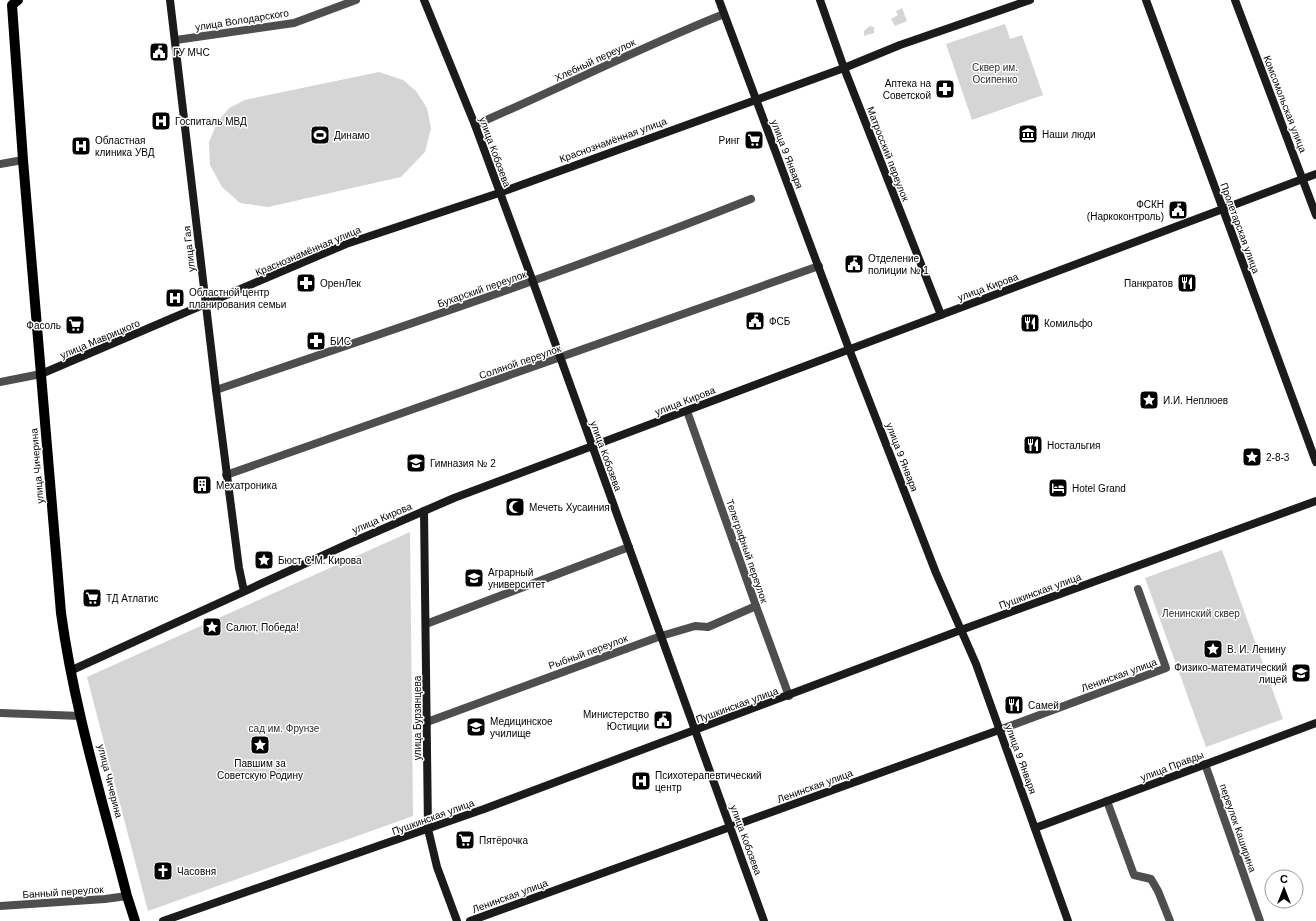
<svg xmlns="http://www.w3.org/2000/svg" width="1316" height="921" viewBox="0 0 1316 921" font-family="Helvetica,sans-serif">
  <rect width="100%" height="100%" fill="#fff"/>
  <g fill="#d5d5d5">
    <polygon points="902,8 907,21 895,26 891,19 898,15 896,11"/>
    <polygon points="1005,24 1010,39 1022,35 1043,95 972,120 946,44"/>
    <polygon points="870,26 874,27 874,33 864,36 864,31"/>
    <polygon points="379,72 403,80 416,91 427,108 431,128 425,152 401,177 268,207 240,203 222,187 210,165 209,142 217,123 229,108 245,100"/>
    <polygon points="410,532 413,816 148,911 87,677"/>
    <polygon points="1222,550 1283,719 1206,747 1145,578"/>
  </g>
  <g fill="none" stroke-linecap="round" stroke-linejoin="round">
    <g stroke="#4e4e4e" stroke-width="8">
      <polyline points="176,40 294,23 356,0"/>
      <path d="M475 125C558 89 639 48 724 14"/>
      <polyline points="0,164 23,160"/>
      <polyline points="0,382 41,374"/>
      <path d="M216 390C395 329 575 269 751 199"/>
      <polyline points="687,411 756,606 789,696"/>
      <polyline points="226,475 819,266"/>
      <polyline points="426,624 629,547"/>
      <polyline points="0,713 81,716"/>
      <polyline points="427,722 661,636 695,626 708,627 756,606"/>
      <polyline points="999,730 1166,668 1138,589"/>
      <polyline points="1205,764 1260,921"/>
      <polyline points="1107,801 1134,875 1151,879 1158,891 1170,921"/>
      <polyline points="0,906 105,899 127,896"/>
    </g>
    <g stroke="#1b1b1b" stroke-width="8">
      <polyline points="170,0 216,390 239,568 244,591"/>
      <polyline points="424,0 475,125 533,282 764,921"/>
      <polyline points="719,0 849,349 936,573 976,664 1068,921"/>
      <polyline points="820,0 844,68 941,315"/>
      <polyline points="1146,0 1316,462"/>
      <polyline points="1235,0 1316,215"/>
      <polyline points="41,374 346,244 499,193 844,68 900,45 1030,0"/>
      <polyline points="424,511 428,829 437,867 457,921"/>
      <polyline points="70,671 348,544 454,498 1316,174"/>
      <polyline points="1035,828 1316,723"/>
      <polyline points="163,921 484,809 961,630 1316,501"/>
      <polyline points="470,921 999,730"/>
    </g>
    <path stroke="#000" stroke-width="10" d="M18 0 12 5 23 160 61 613C74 709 103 802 127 896L135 921"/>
  </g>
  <defs>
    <g id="civic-square" transform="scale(1)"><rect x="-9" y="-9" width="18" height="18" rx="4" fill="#000" stroke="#fff"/><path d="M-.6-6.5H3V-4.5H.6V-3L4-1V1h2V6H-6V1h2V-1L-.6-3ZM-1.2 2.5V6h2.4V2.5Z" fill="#fff"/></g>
    <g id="pharmacy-square" transform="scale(1)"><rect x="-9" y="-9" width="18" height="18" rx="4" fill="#000" stroke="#fff"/><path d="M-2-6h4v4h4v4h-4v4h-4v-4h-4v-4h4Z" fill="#fff"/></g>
    <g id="hospital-square" transform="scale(1)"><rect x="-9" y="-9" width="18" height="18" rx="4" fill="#000" stroke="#fff"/><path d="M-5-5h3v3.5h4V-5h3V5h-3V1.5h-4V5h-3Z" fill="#fff"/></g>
    <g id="museum-square" transform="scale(1)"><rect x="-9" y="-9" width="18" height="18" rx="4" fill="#000" stroke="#fff"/><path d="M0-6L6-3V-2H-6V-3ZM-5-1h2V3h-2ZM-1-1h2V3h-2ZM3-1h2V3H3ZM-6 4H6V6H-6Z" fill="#fff"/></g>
    <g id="stadium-square" transform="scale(1)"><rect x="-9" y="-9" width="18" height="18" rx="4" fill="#000" stroke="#fff"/><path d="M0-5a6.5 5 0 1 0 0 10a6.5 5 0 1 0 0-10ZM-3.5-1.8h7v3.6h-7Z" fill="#fff"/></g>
    <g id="supermarket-square" transform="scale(1)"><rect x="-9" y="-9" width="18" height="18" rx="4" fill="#000" stroke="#fff"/><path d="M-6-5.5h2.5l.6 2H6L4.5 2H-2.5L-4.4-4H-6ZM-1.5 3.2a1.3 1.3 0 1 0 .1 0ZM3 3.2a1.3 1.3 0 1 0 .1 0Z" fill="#fff"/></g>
    <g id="restaurant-square" transform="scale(1)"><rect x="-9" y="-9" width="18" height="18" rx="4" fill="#000" stroke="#fff"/><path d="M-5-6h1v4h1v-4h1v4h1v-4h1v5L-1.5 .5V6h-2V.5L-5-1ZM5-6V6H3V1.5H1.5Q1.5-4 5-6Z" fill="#fff"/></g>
    <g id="sight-square" transform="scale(1)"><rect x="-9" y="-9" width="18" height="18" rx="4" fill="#000" stroke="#fff"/><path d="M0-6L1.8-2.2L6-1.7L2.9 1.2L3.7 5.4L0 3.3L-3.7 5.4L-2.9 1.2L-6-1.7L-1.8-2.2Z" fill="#fff"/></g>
    <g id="school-square" transform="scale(1)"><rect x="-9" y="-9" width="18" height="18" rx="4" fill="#000" stroke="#fff"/><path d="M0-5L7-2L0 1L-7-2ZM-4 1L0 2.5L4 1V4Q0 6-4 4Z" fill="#fff"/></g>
    <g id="building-square" transform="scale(1)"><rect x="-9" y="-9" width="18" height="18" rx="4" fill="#000" stroke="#fff"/><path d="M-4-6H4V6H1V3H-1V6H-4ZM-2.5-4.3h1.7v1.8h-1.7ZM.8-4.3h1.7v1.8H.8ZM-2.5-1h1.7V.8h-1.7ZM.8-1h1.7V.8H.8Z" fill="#fff"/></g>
    <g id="hotel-square" transform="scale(1)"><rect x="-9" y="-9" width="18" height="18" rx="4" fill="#000" stroke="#fff"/><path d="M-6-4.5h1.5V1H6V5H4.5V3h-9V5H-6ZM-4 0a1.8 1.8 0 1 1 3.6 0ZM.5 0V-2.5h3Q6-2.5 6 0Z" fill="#fff"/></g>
    <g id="mosque-square" transform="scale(1)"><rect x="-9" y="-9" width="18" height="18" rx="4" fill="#000" stroke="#fff"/><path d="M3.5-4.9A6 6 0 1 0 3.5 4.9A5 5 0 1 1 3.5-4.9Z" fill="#fff"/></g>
    <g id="university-square" transform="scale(1)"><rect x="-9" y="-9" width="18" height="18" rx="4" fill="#000" stroke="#fff"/><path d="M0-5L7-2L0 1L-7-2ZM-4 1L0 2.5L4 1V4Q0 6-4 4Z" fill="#fff"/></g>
    <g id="church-square" transform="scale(1)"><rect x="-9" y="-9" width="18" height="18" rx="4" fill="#000" stroke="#fff"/><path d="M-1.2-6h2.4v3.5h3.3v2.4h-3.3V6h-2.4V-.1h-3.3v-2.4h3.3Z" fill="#fff"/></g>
  </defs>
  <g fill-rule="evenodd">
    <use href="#civic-square" x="159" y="52"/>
    <use href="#pharmacy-square" x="945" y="89"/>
    <use href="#hospital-square" x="161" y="121"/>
    <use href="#museum-square" x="1028" y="134"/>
    <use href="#stadium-square" x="320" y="135"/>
    <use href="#supermarket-square" x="754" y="140"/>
    <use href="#hospital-square" x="81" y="146"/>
    <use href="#civic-square" x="1178" y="210"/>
    <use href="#civic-square" x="854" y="264"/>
    <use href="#pharmacy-square" x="306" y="283"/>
    <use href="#restaurant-square" x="1187" y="283"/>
    <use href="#hospital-square" x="175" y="298"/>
    <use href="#civic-square" x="755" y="321"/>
    <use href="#restaurant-square" x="1030" y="323"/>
    <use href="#supermarket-square" x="75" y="325"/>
    <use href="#pharmacy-square" x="316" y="341"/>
    <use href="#sight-square" x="1149" y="400"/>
    <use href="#restaurant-square" x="1033" y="445"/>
    <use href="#sight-square" x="1252" y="457"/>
    <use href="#school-square" x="416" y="463"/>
    <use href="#building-square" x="202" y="485"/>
    <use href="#hotel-square" x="1058" y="488"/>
    <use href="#mosque-square" x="515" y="507"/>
    <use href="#sight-square" x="264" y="560"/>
    <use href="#university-square" x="474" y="578"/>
    <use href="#supermarket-square" x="92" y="598"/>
    <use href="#sight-square" x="212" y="627"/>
    <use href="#sight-square" x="1213" y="649"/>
    <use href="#school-square" x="1301" y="673"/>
    <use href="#restaurant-square" x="1014" y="705"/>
    <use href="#civic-square" x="663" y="720"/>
    <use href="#university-square" x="476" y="727"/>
    <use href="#sight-square" x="260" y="745"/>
    <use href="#hospital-square" x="641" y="781"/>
    <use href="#supermarket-square" x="465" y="840"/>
    <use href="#church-square" x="163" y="871"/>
  </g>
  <g text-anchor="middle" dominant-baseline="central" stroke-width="3" stroke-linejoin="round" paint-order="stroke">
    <g font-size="10" fill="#000" stroke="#fff">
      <text transform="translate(242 20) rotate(-9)">улица Володарского</text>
      <text transform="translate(595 60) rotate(-25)">Хлебный переулок</text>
      <text transform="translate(1285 104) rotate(69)">Комсомольская улица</text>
      <text transform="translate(613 140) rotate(-20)">Краснознамённая улица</text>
      <text transform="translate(495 152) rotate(70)">улица Кобозева</text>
      <text transform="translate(787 154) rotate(69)">улица 9 Января</text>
      <text transform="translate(888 154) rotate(69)">Матросский переулок</text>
      <text transform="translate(1240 228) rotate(70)">Пролетарская улица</text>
      <text transform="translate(189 249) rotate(-96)">улица Гая</text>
      <text transform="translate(308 251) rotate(-23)">Краснознамённая улица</text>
      <text transform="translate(988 287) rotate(-20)">улица Кирова</text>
      <text transform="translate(482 289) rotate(-19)">Бухарский переулок</text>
      <text transform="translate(100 339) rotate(-23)">улица Маврицкого</text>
      <text transform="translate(520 362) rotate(-19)">Соляной переулок</text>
      <text transform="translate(685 401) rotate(-21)">улица Кирова</text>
      <text transform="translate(606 456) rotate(70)">улица Кобозева</text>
      <text transform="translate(902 457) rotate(69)">улица 9 Января</text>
      <text transform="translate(37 466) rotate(-95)">улица Чичерина</text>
      <text transform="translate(382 518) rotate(-23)">улица Кирова</text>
      <text transform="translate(747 551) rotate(71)">Телеграфный переулок</text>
      <text transform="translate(1040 591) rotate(-20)">Пушкинская улица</text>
      <text transform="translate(588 652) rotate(-20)">Рыбный переулок</text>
      <text transform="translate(1119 675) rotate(-20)">Ленинская улица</text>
      <text transform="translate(737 705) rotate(-20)">Пушкинская улица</text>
      <text transform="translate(417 718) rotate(-90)">улица Бурзянцева</text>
      <text transform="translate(1021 759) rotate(70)">улица 9 Января</text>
      <text transform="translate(1172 766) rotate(-21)">улица Правды</text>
      <text transform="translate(110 781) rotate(76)">улица Чичерина</text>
      <text transform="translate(815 786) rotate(-20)">Ленинская улица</text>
      <text transform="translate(433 817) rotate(-20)">Пушкинская улица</text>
      <text transform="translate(1238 828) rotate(71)">переулок Каширина</text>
      <text transform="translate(746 840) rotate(70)">улица Кобозева</text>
      <text transform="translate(63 892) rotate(-4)">Банный переулок</text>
      <text transform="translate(510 896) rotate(-20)">Ленинская улица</text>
    </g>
    <g font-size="10" fill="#000" stroke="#fff" text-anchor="start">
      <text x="173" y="52">ГУ МЧС</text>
      <text x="931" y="83" text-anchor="end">Аптека на<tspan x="931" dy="12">Советской</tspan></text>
      <text x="175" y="121">Госпиталь МВД</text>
      <text x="1042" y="134">Наши люди</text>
      <text x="334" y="135">Динамо</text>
      <text x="95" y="140">Областная<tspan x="95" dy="12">клиника УВД</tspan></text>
      <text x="740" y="140" text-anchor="end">Ринг</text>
      <text x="1164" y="204" text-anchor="end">ФСКН<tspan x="1164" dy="12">(Наркоконтроль)</tspan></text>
      <text x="868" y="258">Отделение<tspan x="868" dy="12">полиции № 1</tspan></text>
      <text x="320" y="283">ОренЛек</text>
      <text x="1173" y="283" text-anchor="end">Панкратов</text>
      <text x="189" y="292">Областной центр<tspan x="189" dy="12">планирования семьи</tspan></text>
      <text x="769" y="321">ФСБ</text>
      <text x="1044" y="323">Комильфо</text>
      <text x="61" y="325" text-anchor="end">Фасоль</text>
      <text x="330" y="341">БИС</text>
      <text x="1163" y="400">И.И. Неплюев</text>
      <text x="1047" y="445">Ностальгия</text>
      <text x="1266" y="457">2-8-3</text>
      <text x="430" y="463">Гимназия № 2</text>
      <text x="216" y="485">Мехатроника</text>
      <text x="1072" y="488">Hotel Grand</text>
      <text x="529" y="507">Мечеть Хусаиния</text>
      <text x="278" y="560">Бюст С.М. Кирова</text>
      <text x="488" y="572">Аграрный<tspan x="488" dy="12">университет</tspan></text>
      <text x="106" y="598">ТД Атлатис</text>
      <text x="226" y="627">Салют, Победа!</text>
      <text x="1227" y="649">В. И. Ленину</text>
      <text x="1287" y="667" text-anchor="end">Физико-математический<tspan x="1287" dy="12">лицей</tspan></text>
      <text x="1028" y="705">Самей</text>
      <text x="649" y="714" text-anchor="end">Министерство<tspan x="649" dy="12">Юстиции</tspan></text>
      <text x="490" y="721">Медицинское<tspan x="490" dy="12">училище</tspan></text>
      <text x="260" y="763" text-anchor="middle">Павшим за<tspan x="260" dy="12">Советскую Родину</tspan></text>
      <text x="655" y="775">Психотерапевтический<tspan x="655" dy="12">центр</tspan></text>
      <text x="479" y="840">Пятёрочка</text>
      <text x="177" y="871">Часовня</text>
    </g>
    <g font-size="10" fill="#2c2c2c" stroke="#fff">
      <text x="995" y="67">Сквер им.<tspan x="995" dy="12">Осипенко</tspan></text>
      <text x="1201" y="613">Ленинский сквер</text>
      <text x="284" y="728">сад им. Фрунзе</text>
    </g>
  </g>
  <g transform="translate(1284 889)"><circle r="19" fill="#ffffff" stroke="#999999"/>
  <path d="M0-3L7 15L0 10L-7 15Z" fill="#000000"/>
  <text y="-6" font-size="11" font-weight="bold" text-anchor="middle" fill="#000000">С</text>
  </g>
</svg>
